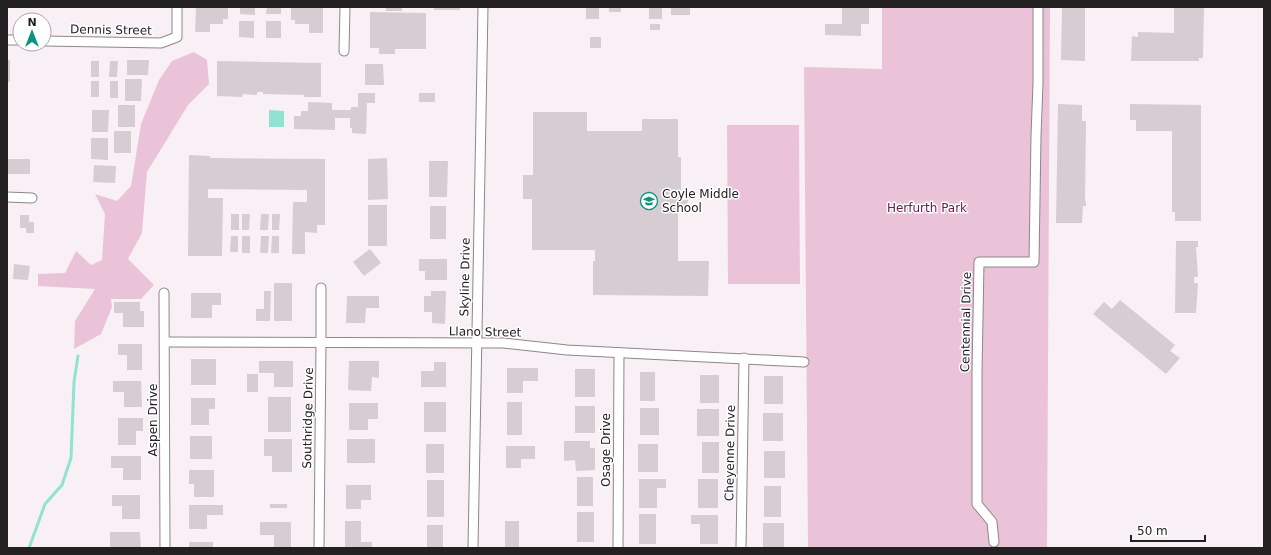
<svg xmlns="http://www.w3.org/2000/svg" width="1271" height="555" viewBox="0 0 1271 555" font-family="'DejaVu Sans',sans-serif">
  <rect width="100%" height="100%" fill="#f9f0f5"/>
  <g fill="#eac3d9">
    <polygon points="882,7 1050,7 1047,548 808,548 804,67 882,69"/>
    <polygon points="194,52 207,60 209,84 188,105 147,172 142,233 128,259 154,285 141,299 111,299 112,307 101,334 74,349 75,321 95,289 38,286 38,274 65,273 76,251 91,265 102,260 105,214 95,194 117,201 131,186 141,124 159,80 172,61"/>
    <polygon points="727,125 799,125 800,284 728,284"/>
  </g>
  <polygon fill="#90e3d0" points="269,110 284,111 284,127 269,127"/>
  <g fill="none" stroke-linecap="round" stroke-linejoin="round">
    <polyline stroke="#90e3d0" stroke-width="3" points="29,548 45,504 62,485 71,458 74,382 78,356"/>
  </g>
  <g fill="#d5cdd1">
    <polygon points="196,7 228,7 228,19 223,19 223,24 210,24 210,32 195,32"/>
    <polygon points="240,7 255,7 255,15 240,14"/>
    <polygon points="267,7 281,7 281,14 266,14"/>
    <polygon points="291,7 323,7 323,33 309,33 309,24 295,24 295,20 291,20"/>
    <rect x="386" y="7" width="16" height="4"/>
    <rect x="434" y="7" width="26" height="3"/>
    <rect x="586" y="7" width="13" height="12"/>
    <rect x="609" y="7" width="12" height="5"/>
    <rect x="649" y="7" width="13" height="12"/>
    <rect x="671" y="7" width="19" height="8"/>
    <polygon points="842,7 869,7 869,24 861,24 861,36 825,35 825,24 842,24"/>
    <polygon points="1062,7 1085,7 1085,61 1061,60"/>
    <polygon points="1174,7 1204,7 1203,58 1199,58 1199,61 1131,61 1132,36 1138,37 1138,32 1174,33"/>
    <polygon points="370,12 426,13 426,49 395,49 395,54 379,54 379,48 370,48"/>
    <polygon points="239,21 254,21 254,38 239,37"/>
    <rect x="266" y="21" width="15" height="17"/>
    <rect x="650" y="24" width="10" height="6"/>
    <rect x="590" y="37" width="11" height="11"/>
    <rect x="7" y="60" width="3" height="22"/>
    <polygon points="127,60 149,60 148,75 127,75"/>
    <rect x="91" y="61" width="8" height="16"/>
    <polygon points="110,61 118,61 117,77 109,77"/>
    <polygon points="217,61 321,63 321,97 304,97 304,95 263,94 263,92 257,92 257,95 243,94 242,97 217,96"/>
    <polygon points="365,64 383,64 384,85 365,85"/>
    <polygon points="125,79 142,79 141,101 125,101"/>
    <rect x="91" y="81" width="8" height="16"/>
    <rect x="110" y="81" width="8" height="17"/>
    <polygon points="358,93 375,93 375,103 367,103 366,134 352,133 352,128 350,128 350,118 335,118 335,130 294,129 294,116 301,116 301,111 308,111 308,102 332,103 332,110 351,110 351,107 358,107"/>
    <rect x="419" y="93" width="16" height="9"/>
    <polygon points="1058,104 1082,105 1082,121 1086,121 1085,201 1086,201 1086,206 1083,206 1082,223 1056,223"/>
    <polygon points="1130,104 1201,105 1201,221 1175,221 1175,212 1172,212 1172,131 1136,131 1136,120 1130,120"/>
    <rect x="118" y="105" width="17" height="22"/>
    <polygon points="92,110 109,110 108,132 92,132"/>
    <polygon points="533,112 587,112 587,131 642,131 642,119 678,119 678,157 681,157 681,200 688,200 687,207 678,207 678,261 709,261 708,296 593,295 593,261 595,261 595,250 532,250 532,199 523,199 523,175 533,175"/>
    <rect x="114" y="131" width="17" height="22"/>
    <polygon points="91,138 108,138 108,160 91,159"/>
    <polygon points="189,155 210,156 210,158 325,159 325,225 317,225 317,233 305,232 305,254 292,254 293,202 307,202 307,190 208,189 208,198 223,198 222,256 188,256"/>
    <polygon points="387,158 388,199 368,200 368,159"/>
    <rect x="8" y="159" width="22" height="15"/>
    <polygon points="429,161 448,161 447,197 429,197"/>
    <polygon points="94,165 116,166 115,183 93,182"/>
    <rect x="368" y="205" width="19" height="41"/>
    <rect x="430" y="206" width="16" height="33"/>
    <rect x="231" y="214" width="8" height="16"/>
    <polygon points="242,214 250,214 249,230 242,230"/>
    <polygon points="261,214 269,214 268,230 260,230"/>
    <polygon points="272,214 280,214 279,230 272,230"/>
    <polygon points="20,215 29,215 29,222 34,222 34,233 26,233 26,228 20,228"/>
    <polygon points="231,236 238,236 238,252 230,252"/>
    <rect x="242" y="236" width="8" height="17"/>
    <polygon points="261,236 269,236 268,253 260,253"/>
    <polygon points="272,236 279,236 279,253 271,253"/>
    <polygon points="1176,241 1198,241 1198,247 1196,247 1198,277 1194,277 1194,283 1198,283 1196,313 1175,313"/>
    <polygon points="370,249 381,263 364,276 353,262"/>
    <polygon points="419,259 447,259 447,280 425,280 425,271 419,271"/>
    <polygon points="14,264 30,266 28,280 13,279"/>
    <rect x="274" y="283" width="18" height="38"/>
    <polygon points="264,291 271,291 270,321 256,321 256,309 264,309"/>
    <polygon points="431,291 446,291 445,324 432,323 432,312 424,312 424,296 431,296"/>
    <polygon points="191,293 221,293 221,305 212,305 212,318 191,318"/>
    <polygon points="347,296 379,296 379,308 366,308 365,323 346,323"/>
    <polygon points="1120,300 1175,345 1170,351 1180,358 1166,374 1093,314 1104,302 1112,309"/>
    <polygon points="114,302 140,302 140,311 144,311 144,327 123,327 123,313 114,313"/>
    <polygon points="118,344 142,344 142,370 127,370 127,355 118,355"/>
    <rect x="191" y="359" width="25" height="26"/>
    <polygon points="259,361 293,361 293,387 274,387 274,373 259,373"/>
    <polygon points="349,361 379,361 379,378 372,377 371,391 348,390"/>
    <polygon points="434,362 446,362 446,387 421,387 421,371 434,371"/>
    <polygon points="507,368 538,368 538,381 523,381 523,393 507,393"/>
    <rect x="575" y="369" width="20" height="28"/>
    <rect x="640" y="372" width="15" height="29"/>
    <rect x="247" y="374" width="11" height="18"/>
    <rect x="700" y="375" width="19" height="28"/>
    <rect x="764" y="376" width="19" height="28"/>
    <polygon points="113,381 141,381 142,407 124,407 124,392 113,392"/>
    <rect x="268" y="397" width="23" height="35"/>
    <polygon points="191,398 215,398 215,409 209,409 209,425 191,425"/>
    <rect x="424" y="402" width="22" height="30"/>
    <rect x="507" y="402" width="15" height="33"/>
    <polygon points="349,403 378,403 378,419 368,419 368,430 349,430"/>
    <rect x="575" y="406" width="20" height="27"/>
    <rect x="640" y="408" width="19" height="27"/>
    <rect x="697" y="409" width="22" height="27"/>
    <rect x="763" y="413" width="20" height="28"/>
    <polygon points="118,418 143,418 143,431 136,431 136,445 118,445"/>
    <rect x="190" y="436" width="22" height="23"/>
    <polygon points="264,439 292,439 292,472 272,472 272,456 264,456"/>
    <rect x="347" y="439" width="28" height="24"/>
    <polygon points="564,441 590,441 590,448 595,448 595,470 576,471 575,460 564,461"/>
    <rect x="702" y="442" width="17" height="31"/>
    <rect x="426" y="444" width="18" height="29"/>
    <rect x="638" y="444" width="20" height="28"/>
    <polygon points="506,446 535,446 535,459 521,459 521,468 506,468"/>
    <rect x="764" y="451" width="21" height="27"/>
    <polygon points="111,456 141,456 141,480 123,480 123,468 111,468"/>
    <polygon points="189,470 214,470 214,497 194,497 194,484 189,484"/>
    <rect x="577" y="477" width="16" height="29"/>
    <polygon points="639,479 666,479 666,488 657,488 657,508 639,508"/>
    <rect x="698" y="479" width="20" height="29"/>
    <rect x="427" y="480" width="17" height="37"/>
    <polygon points="346,485 371,485 371,500 361,500 361,509 346,509"/>
    <rect x="764" y="486" width="17" height="31"/>
    <polygon points="112,495 140,495 140,519 122,519 122,506 112,506"/>
    <rect x="270" y="504" width="17" height="4"/>
    <polygon points="189,505 223,505 223,515 207,515 207,529 189,529"/>
    <rect x="577" y="512" width="17" height="30"/>
    <rect x="639" y="514" width="17" height="30"/>
    <polygon points="691,515 718,515 718,544 700,544 700,524 691,524"/>
    <polygon points="345,521 361,521 361,542 372,542 372,548 345,548"/>
    <rect x="505" y="521" width="14" height="27"/>
    <polygon points="260,522 291,522 291,548 274,548 274,535 260,535"/>
    <rect x="763" y="523" width="21" height="25"/>
    <rect x="427" y="525" width="16" height="23"/>
    <polygon points="110,532 140,532 141,548 110,548"/>
    <rect x="189" y="542" width="24" height="6"/>
  </g>
  <g fill="none" stroke-linecap="round" stroke-linejoin="round">
    <g stroke="#8e868a" stroke-width="11">
      <g id="minor">
        <polyline points="7,40 20,40"/>
        <polyline points="44,41 161,43 177,37 177,7"/>
        <polyline points="344,51 345,7"/>
        <polyline points="7,197 32,198"/>
        <polyline points="164,293 165,548"/>
        <polyline points="165,342 503,343 567,350 804,362"/>
        <polyline points="994,542 992,522 977,504 977,373 979,262 1034,262 1036,136 1038,83 1038,7"/>
        <polyline points="319,548 321,342 321,288"/>
        <polyline points="473,548 483,7"/>
        <polyline points="618,548 619,353"/>
        <polyline points="741,548 744,358"/>
      </g>
    </g>
    <use href="#minor" stroke="#fff" stroke-width="9"/>
  </g>
  <defs>
    <g id="school-ring" transform="scale(0.9)"><circle r="9.5" fill="#fff" stroke="#0b9480" stroke-width="1.5"/><path d="M0-5L7-2L0 1L-7-2ZM-4 1L0 2.5L4 1V4Q0 6-4 4Z" fill="#0b9480"/></g>
  </defs>
  <g fill-rule="evenodd">
    <use href="#school-ring" x="649" y="201"/>
  </g>
  <g text-anchor="middle" dominant-baseline="central" stroke-width="3" stroke-linejoin="round" paint-order="stroke">
    <g font-size="12" fill="#232022" stroke="#fff">
      <text transform="translate(111 30) rotate(1)">Dennis Street</text>
      <text transform="translate(465 277) rotate(-89)">Skyline Drive</text>
      <text transform="translate(966 322) rotate(-89)">Centennial Drive</text>
      <text transform="translate(485 332) rotate(1)">Llano Street</text>
      <text transform="translate(308 418) rotate(-89)">Southridge Drive</text>
      <text transform="translate(153 420) rotate(-90)">Aspen Drive</text>
      <text transform="translate(606 450) rotate(-90)">Osage Drive</text>
      <text transform="translate(730 453) rotate(-89)">Cheyenne Drive</text>
    </g>
    <g font-size="12" fill="#232022" stroke="#fff" text-anchor="start">
      <text x="662" y="194">Coyle Middle<tspan x="662" dy="14">School</tspan></text>
    </g>
    <g font-size="12" fill="#66204f" stroke="#fff">
      <text x="927" y="208">Herfurth Park</text>
    </g>
  </g>
  <rect width="1271" height="555" fill="none" stroke="#232022" stroke-width="16"/>
  <g transform="translate(32 32)"><circle r="19" fill="#ffffff" stroke="#a7a6a7"/>
  <path d="M0-3L7 15L0 10L-7 15Z" fill="#0b9480"/>
  <text y="-6" font-size="11" font-weight="bold" text-anchor="middle" fill="#232022">N</text>
  </g>
  <path d="M1131 535v6h74v-6" fill="none" stroke="#232022" stroke-width="2"/>
  <text x="1137" y="535" font-size="12" fill="#232022" stroke="#ffffff" stroke-width="3" paint-order="stroke">50 m</text>
</svg>
